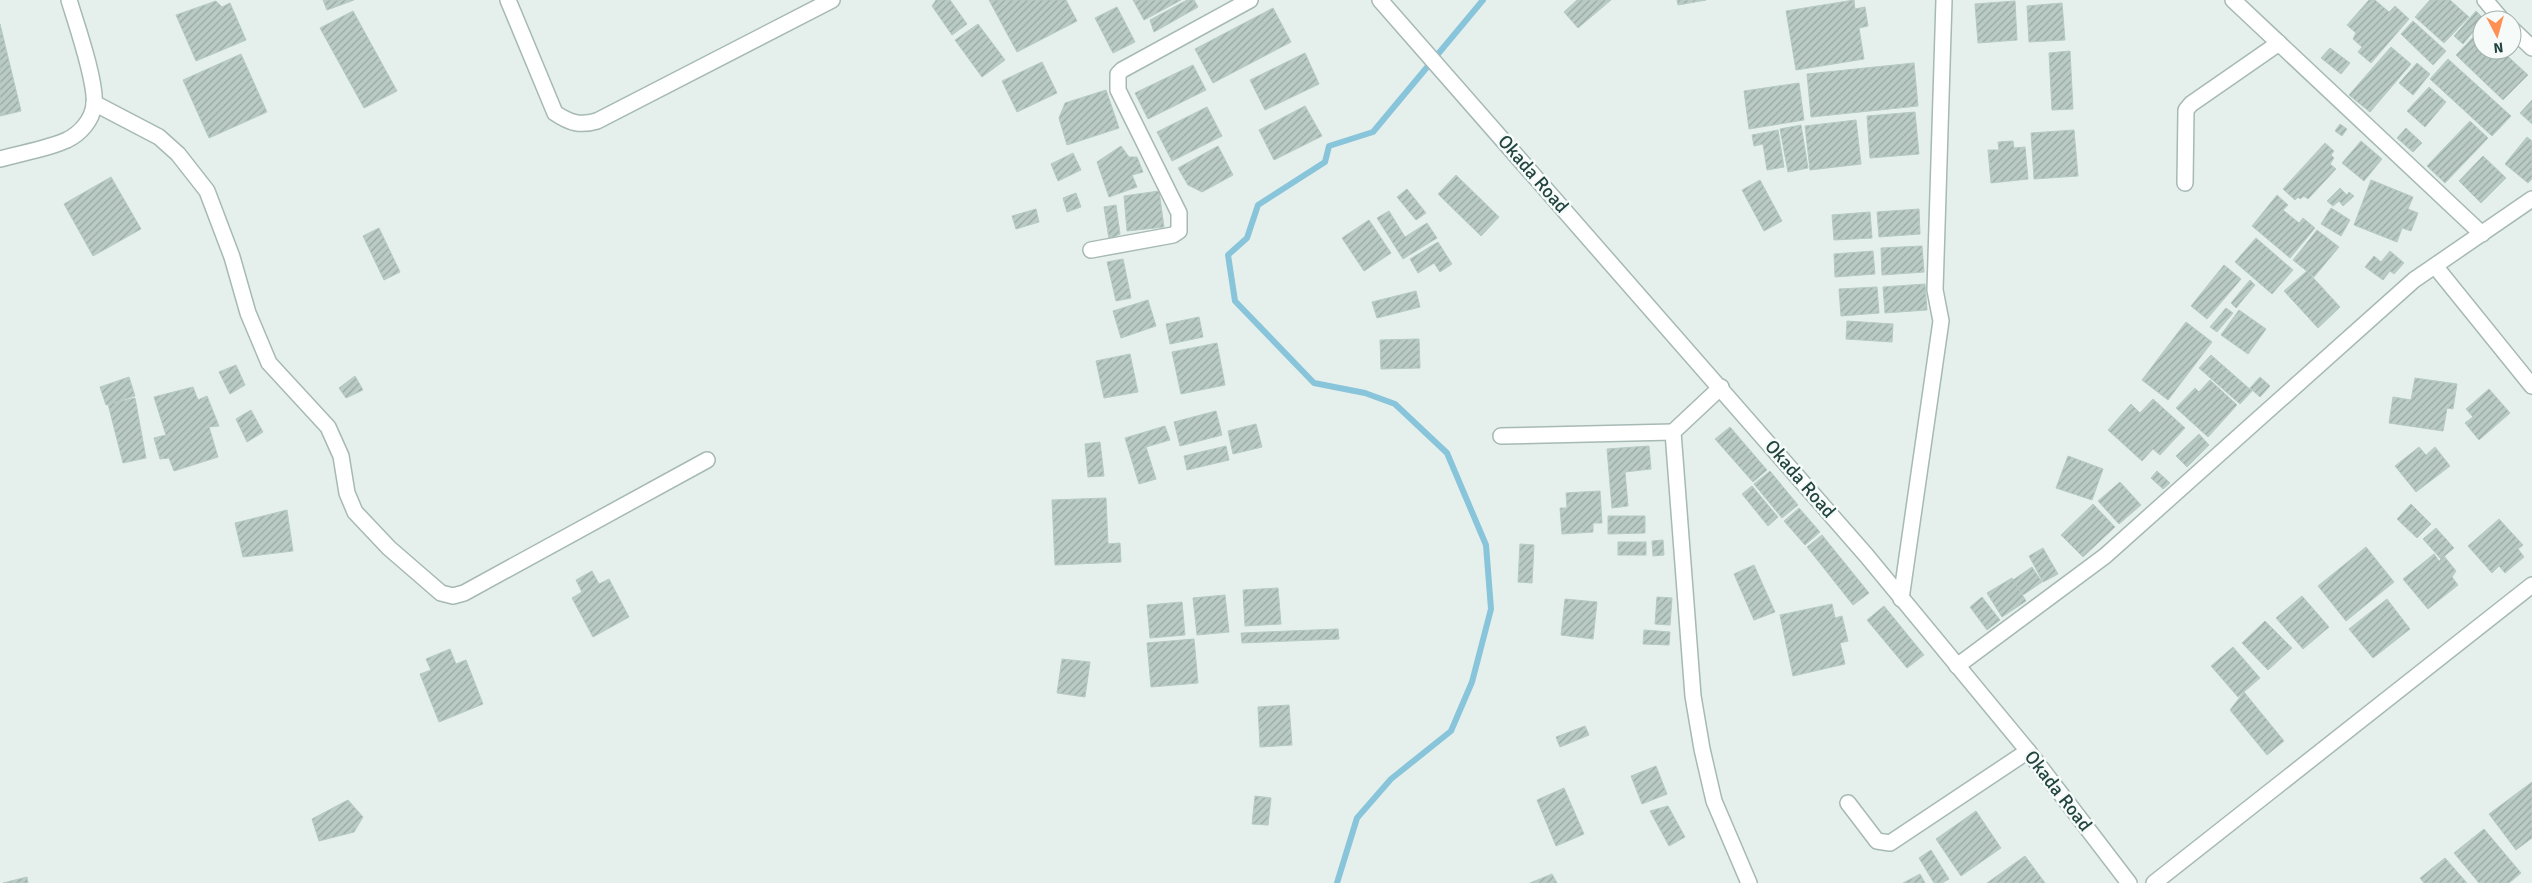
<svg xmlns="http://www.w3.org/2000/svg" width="2532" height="883" viewBox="0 0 2532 883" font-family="Signika,sans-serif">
  <defs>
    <pattern id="building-hatch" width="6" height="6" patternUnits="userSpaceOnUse" patternTransform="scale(1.25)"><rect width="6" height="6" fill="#bacbc5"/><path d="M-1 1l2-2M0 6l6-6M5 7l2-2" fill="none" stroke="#97a6a1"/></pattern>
  </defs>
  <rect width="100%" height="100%" fill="#e5f0ec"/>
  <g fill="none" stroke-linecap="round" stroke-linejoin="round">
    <polyline stroke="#88c4da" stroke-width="6" points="1337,883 1357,818 1391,779 1451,731 1472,682 1491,609 1486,545 1447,453 1395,404 1365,393 1314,383 1235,301 1228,255 1247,238 1258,205 1325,162 1329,146 1373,132 1483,0"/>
  </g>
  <g fill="url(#building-hatch)" stroke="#b6cac4">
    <polygon points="323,0 354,0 327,10"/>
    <polygon points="936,0 950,0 967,24 952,35 932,6"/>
    <polygon points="989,0 1066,0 1077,21 1017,52"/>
    <polygon points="1133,0 1181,0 1144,20"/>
    <polygon points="1187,0 1194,0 1198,7 1154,32 1150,20"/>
    <polygon points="1577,0 1611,0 1578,28 1564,12"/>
    <polygon points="1677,0 1706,0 1678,5"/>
    <polygon points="1854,0 1855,9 1865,7 1868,26 1859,28 1864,59 1796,70 1786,11"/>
    <polygon points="2369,0 2375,0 2389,12 2395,6 2409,19 2371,63 2358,52 2362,47 2353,39 2356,33 2347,25"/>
    <polygon points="2430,0 2450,0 2469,17 2444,43 2415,17"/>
    <polygon points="216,1 222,7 230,3 246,40 196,61 176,15"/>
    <polygon points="2015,1 2017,40 1978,43 1975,4"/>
    <polygon points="2062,3 2065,40 2029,42 2027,6"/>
    <polygon points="1117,7 1135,42 1113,53 1095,18"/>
    <polygon points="1273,8 1291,42 1213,83 1195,49"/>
    <polygon points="353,11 397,91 364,108 320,28"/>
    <polygon points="2476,11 2484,19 2463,44 2454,36"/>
    <polygon points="2413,21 2446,51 2433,65 2401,34"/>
    <polygon points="0,24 21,111 0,116"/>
    <polygon points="978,24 1005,60 982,77 955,40"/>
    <polygon points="2480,30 2482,50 2501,50 2528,75 2503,100 2456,55"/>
    <polygon points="2391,47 2411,64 2370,112 2349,95"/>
    <polygon points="2330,48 2350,63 2341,74 2321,58"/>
    <polygon points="2070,51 2073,109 2052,110 2049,53"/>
    <polygon points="1305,53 1319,84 1265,110 1250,80"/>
    <polygon points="241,54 267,112 209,138 183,80"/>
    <polygon points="2448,59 2511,116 2492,136 2430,79"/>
    <polygon points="1042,62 1057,93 1017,112 1002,81"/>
    <polygon points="1914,63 1918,106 1811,117 1807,74"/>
    <polygon points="2417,63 2430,74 2413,95 2399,83"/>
    <polygon points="1193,65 1206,90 1148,119 1135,93"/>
    <polygon points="1799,83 1804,120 1749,129 1744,91"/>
    <polygon points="2429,87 2446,102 2425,127 2407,111"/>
    <polygon points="1106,90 1119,128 1067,145 1059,118 1065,103"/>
    <polygon points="2532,100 2532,124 2520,113"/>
    <polygon points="1305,106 1322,136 1274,160 1259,130"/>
    <polygon points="1207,107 1222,136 1172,161 1157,132"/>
    <polygon points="1915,112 1919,154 1870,158 1867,116"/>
    <polygon points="1856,120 1861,164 1810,170 1805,126"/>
    <polygon points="2470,121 2488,138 2445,183 2427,166"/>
    <polygon points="2340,124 2347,129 2342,136 2335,131"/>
    <polygon points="1801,125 1808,168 1788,172 1780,129"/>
    <polygon points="2406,128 2422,143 2413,152 2397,138"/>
    <polygon points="1778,130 1784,167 1767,170 1763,144 1754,146 1752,135"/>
    <polygon points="2074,130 2078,176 2034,179 2031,133"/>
    <polygon points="2527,137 2532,141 2532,179 2528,183 2505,164"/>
    <polygon points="2013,141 2014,148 2025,147 2028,179 1991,183 1988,150 1999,150 1998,142"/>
    <polygon points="2361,141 2382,159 2364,181 2342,163"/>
    <polygon points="2325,143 2334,151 2331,155 2334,158 2330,164 2336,169 2308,199 2304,196 2300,199 2298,197 2295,200 2283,189"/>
    <polygon points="1121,146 1129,157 1137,157 1143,172 1132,175 1137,187 1109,197 1097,162"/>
    <polygon points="1218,146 1233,175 1202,192 1188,185 1178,168"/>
    <polygon points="1073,153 1081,170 1058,181 1051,164"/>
    <polygon points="2483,156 2506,178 2481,203 2459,181"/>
    <polygon points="1456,175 1499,217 1481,236 1438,194"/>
    <polygon points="111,177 141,229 93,256 64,204"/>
    <polygon points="1760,180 1782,221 1764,231 1742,190"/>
    <polygon points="2371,180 2413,197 2408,209 2418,213 2411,231 2402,228 2397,242 2354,225"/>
    <polygon points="2340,188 2347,195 2349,192 2354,196 2343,206 2339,201 2333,206 2327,201"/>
    <polygon points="1407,189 1426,213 1416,220 1397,197"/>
    <polygon points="1159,191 1164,227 1127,231 1124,196"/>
    <polygon points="1076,193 1081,207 1067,212 1063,198"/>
    <polygon points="2277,195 2288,205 2283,210 2299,223 2303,218 2315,228 2290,258 2252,226"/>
    <polygon points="1116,205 1120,234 1109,239 1104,207"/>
    <polygon points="2331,208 2350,220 2341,236 2321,224"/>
    <polygon points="1036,209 1039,222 1016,229 1012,216"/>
    <polygon points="1919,209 1920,234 1879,237 1877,212"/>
    <polygon points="1389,211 1405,237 1427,223 1437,238 1403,259 1377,218"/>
    <polygon points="1870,212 1872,238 1834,240 1832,215"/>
    <polygon points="1369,220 1391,253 1364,271 1342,238"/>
    <polygon points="379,228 400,272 384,280 363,236"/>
    <polygon points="2317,230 2339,247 2314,277 2293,260"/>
    <polygon points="2256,238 2293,270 2272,294 2235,262"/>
    <polygon points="1438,242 1452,264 1440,272 1434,263 1418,273 1410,259"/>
    <polygon points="1922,246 1924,272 1882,275 1881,248"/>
    <polygon points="1873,251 1875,274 1835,277 1834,254"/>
    <polygon points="2390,251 2404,263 2394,274 2390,271 2383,280 2365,267 2374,256 2381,262"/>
    <polygon points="1123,259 1131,298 1116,301 1107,262"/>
    <polygon points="2224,265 2241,279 2207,319 2191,306"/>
    <polygon points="2307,271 2340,307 2318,328 2284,291"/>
    <polygon points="2250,280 2255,285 2236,308 2231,303"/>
    <polygon points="1925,284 1927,310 1885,313 1883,287"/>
    <polygon points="1877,287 1879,313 1841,316 1839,289"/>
    <polygon points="1416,291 1420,307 1377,318 1372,302"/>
    <polygon points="1148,300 1156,326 1121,338 1113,311"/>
    <polygon points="2226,308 2233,313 2217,332 2210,327"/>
    <polygon points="2239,310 2266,329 2248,354 2221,335"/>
    <polygon points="1199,317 1203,337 1170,344 1166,324"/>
    <polygon points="1847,321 1893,324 1892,342 1846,339"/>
    <polygon points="2186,322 2212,342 2168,400 2142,380"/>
    <polygon points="1419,339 1420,368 1381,369 1380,340"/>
    <polygon points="1217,343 1225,385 1181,394 1172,352"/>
    <polygon points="1130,354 1138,392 1104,398 1096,361"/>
    <polygon points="2211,355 2252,391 2240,404 2199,368"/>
    <polygon points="236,365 245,385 230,394 219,372"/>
    <polygon points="355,376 363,390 346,398 339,388"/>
    <polygon points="129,377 135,396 106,405 100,387"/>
    <polygon points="2260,377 2270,386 2260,397 2250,388"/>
    <polygon points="2415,378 2457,384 2453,409 2447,408 2443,431 2389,423 2393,397 2411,400"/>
    <polygon points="2210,380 2237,405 2208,437 2176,408 2195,388 2199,392"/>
    <polygon points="193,387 198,400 207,396 219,426 209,427 218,457 174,471 169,458 160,459 154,438 166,435 154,397"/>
    <polygon points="2489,389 2510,413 2479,440 2465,423 2473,417 2466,409"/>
    <polygon points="135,398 146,458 123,463 108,404"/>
    <polygon points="2153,399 2185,428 2160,455 2153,449 2142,461 2108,430 2131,404 2140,413"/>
    <polygon points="251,410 263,432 247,442 236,419"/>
    <polygon points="1216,411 1222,435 1180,446 1174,422"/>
    <polygon points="1256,424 1262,447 1233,454 1228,431"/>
    <polygon points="1165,426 1170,440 1146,447 1156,479 1139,484 1125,438"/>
    <polygon points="1730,427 1767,470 1753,482 1715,439"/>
    <polygon points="2199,434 2209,445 2187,467 2176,456"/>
    <polygon points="1100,442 1104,476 1088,477 1085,444"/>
    <polygon points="1226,446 1229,460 1187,470 1184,456"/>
    <polygon points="1649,446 1651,469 1625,472 1628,506 1612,508 1607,449"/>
    <polygon points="2419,447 2426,455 2435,447 2450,466 2416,492 2395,466"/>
    <polygon points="2068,456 2103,469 2092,500 2056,488"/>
    <polygon points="1770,471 1798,505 1782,518 1754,484"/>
    <polygon points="2157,471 2170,483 2163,489 2151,478"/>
    <polygon points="2120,482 2141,505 2119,524 2098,501"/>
    <polygon points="1752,486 1778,517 1768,526 1742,494"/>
    <polygon points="1600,491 1602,523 1593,523 1593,532 1562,534 1560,508 1567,508 1566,493"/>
    <polygon points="1106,498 1108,544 1120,543 1121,562 1055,565 1052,500"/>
    <polygon points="2093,504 2115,527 2083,557 2061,535"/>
    <polygon points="2411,504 2431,524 2417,538 2397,519"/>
    <polygon points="1799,508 1820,532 1805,545 1784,521"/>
    <polygon points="287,510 293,551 243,557 235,523"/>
    <polygon points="1608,516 1645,516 1645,533 1608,534"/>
    <polygon points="2499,519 2523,545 2518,549 2524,557 2505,573 2499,566 2492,573 2468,546"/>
    <polygon points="2436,528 2454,548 2441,559 2423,539"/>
    <polygon points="1822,535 1869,593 1853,605 1807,547"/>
    <polygon points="1663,540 1664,555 1653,556 1652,541"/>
    <rect x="1618" y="542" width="28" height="13"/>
    <polygon points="1520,544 1534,545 1532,583 1518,582"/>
    <polygon points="2366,547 2394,582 2346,621 2318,586"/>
    <polygon points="2043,548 2058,574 2043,582 2029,556"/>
    <polygon points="2434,554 2439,561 2444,556 2456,571 2452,577 2458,585 2428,609 2403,579"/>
    <polygon points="1754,565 1775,612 1754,620 1734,574"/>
    <polygon points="2032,567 2042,582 2023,595 2013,580"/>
    <polygon points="592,571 599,584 609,579 629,617 593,637 572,598 582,592 576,580"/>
    <polygon points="2012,578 2026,601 2002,617 1987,593"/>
    <polygon points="1278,588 1281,624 1245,626 1243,590"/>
    <polygon points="1225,595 1229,632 1197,635 1193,598"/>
    <polygon points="2302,596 2329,627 2303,649 2276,618"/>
    <polygon points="1657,597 1672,598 1670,625 1655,624"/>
    <polygon points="1982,597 2000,620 1987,630 1970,607"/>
    <polygon points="1565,599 1597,602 1593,639 1561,635"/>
    <polygon points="2387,599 2410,629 2373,658 2349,629"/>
    <polygon points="1182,602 1185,635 1150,638 1147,605"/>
    <polygon points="1832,604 1835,618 1842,616 1848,641 1840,643 1845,664 1793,676 1780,615"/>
    <polygon points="1884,606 1924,655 1907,668 1867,620"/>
    <polygon points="2265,621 2292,648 2268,670 2242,643"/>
    <polygon points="1338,629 1339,639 1242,643 1241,633"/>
    <polygon points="1644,630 1670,632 1669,645 1643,644"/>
    <polygon points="1194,639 1198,683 1151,687 1147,643"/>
    <polygon points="2233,647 2260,678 2238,697 2211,666"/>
    <polygon points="450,649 456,664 466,660 483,704 439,722 420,674 431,670 426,659"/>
    <polygon points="1062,659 1090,662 1085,697 1057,693"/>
    <polygon points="2244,692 2284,741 2267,755 2230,710"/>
    <polygon points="1289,705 1292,745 1260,747 1258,707"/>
    <polygon points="1585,726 1589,735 1560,747 1556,737"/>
    <polygon points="1656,766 1667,794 1642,804 1631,776"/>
    <polygon points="2532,782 2532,838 2516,850 2489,814"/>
    <polygon points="1564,788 1584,834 1556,846 1537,800"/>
    <polygon points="1255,796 1271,798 1268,825 1252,824"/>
    <polygon points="348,800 363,817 354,832 319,841 312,819"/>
    <polygon points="1668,806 1685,837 1669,846 1650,811"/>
    <polygon points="1976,811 2001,848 1961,876 1936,839"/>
    <polygon points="2484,829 2521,873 2509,883 2479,883 2454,853"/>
    <polygon points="1931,850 1949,879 1942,883 1934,883 1919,858"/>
    <polygon points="2025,856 2045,883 1987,883"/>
    <polygon points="2445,858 2467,883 2424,883 2420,878"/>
    <polygon points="1552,874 1557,883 1530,883"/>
    <polygon points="1920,874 1925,883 1903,883"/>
    <polygon points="27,877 28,883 3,883"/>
  </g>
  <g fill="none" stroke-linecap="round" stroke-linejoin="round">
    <g stroke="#a6b9b5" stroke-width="18">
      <g id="minor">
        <path d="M508 0 555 113C570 123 580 126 597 121L832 0"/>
        <polyline points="2233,0 2482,234"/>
        <polyline points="2485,0 2502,20"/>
        <polyline points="2512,29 2532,48"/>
        <polyline points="94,103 159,137 178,154 207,191 232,257 248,313 269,363 328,427 341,456 347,493 355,512 389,548 441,593 453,596 464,593 707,460"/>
        <path d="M0 159C21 153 47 149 67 140 81 133 92 120 94 105 97 83 76 23 69 0"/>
        <polyline points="2185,183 2186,110 2191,104 2279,43"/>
        <polyline points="1091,250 1173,235 1179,231 1179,213 1118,90 1118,74 1122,70 1250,0"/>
        <polyline points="2435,266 2532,386"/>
        <polyline points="1721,387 1673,432 1693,696 1702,749 1714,801 1749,883"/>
        <polyline points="1501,436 1673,432"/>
        <polyline points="1901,599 1941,321 1935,290 1944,0"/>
        <polyline points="1957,666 2105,556 2414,280 2532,199"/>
        <polyline points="1848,803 1877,841 1890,843 2028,751"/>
        <polyline points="2154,883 2532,585"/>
      </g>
    </g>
    <g stroke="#a6b9b5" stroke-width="18">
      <polyline id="tertiary" points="1380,0 1866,555 2028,751 2129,883"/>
    </g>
    <use href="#minor" stroke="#fff" stroke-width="15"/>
    <use href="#tertiary" stroke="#fff" stroke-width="15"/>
  </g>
  <g text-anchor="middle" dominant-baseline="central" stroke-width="5" stroke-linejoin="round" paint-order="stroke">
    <g font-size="19" fill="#21443f" stroke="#f6fbf9">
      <text transform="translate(1533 174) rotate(49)">Okada Road</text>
      <text transform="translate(1800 479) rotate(49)">Okada Road</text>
      <text transform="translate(2058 791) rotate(52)">Okada Road</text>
    </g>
  </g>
  <g transform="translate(2497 35) rotate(174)"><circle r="24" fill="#f6fbf9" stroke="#a1b2af"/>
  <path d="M0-4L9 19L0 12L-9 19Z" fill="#ff9054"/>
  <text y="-8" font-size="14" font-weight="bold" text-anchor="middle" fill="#21443f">N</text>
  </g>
</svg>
